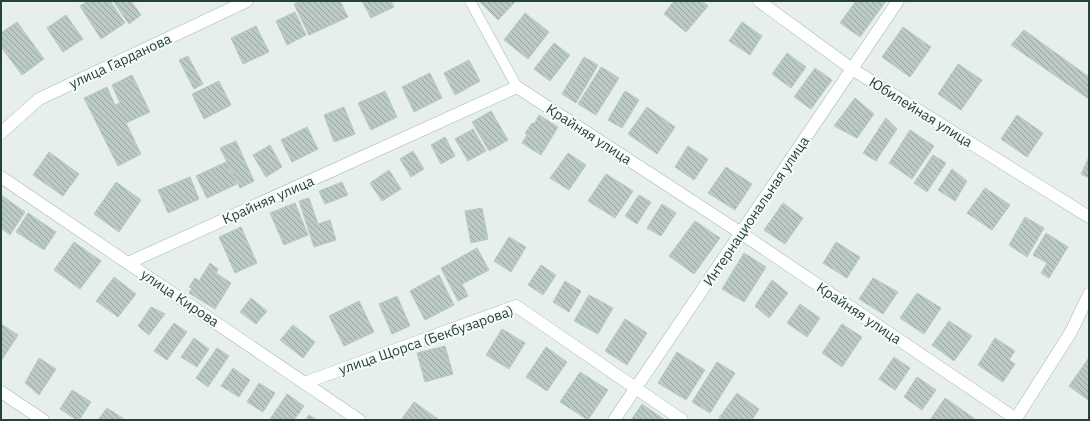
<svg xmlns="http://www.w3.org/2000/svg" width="1090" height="421" viewBox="0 0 1090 421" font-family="'IBM Plex Sans',sans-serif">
  <defs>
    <pattern id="building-back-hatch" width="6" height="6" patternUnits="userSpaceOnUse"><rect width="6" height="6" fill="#bbcac4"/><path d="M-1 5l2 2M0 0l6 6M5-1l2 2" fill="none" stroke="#98a6a0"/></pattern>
  </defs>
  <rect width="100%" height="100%" fill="#e6efeb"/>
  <g fill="url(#building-back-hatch)" stroke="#b8c9c2">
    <polygon points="88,1 110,1 125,23 101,39 80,6"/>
    <polygon points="113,1 131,1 141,15 129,24"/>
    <polygon points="300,1 340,1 348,17 309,35 294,4"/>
    <polygon points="362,1 391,1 394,7 371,18"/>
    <polygon points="479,1 516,1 498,20"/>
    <polygon points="674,1 702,1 708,6 686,32 664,14"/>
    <polygon points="856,1 886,1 860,37 840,23"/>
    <polygon points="295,12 306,35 287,45 276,21"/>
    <polygon points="525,13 549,32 528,59 504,40"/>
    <polygon points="66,15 83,39 63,52 47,28"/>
    <polygon points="17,22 44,59 22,75 1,47 1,33"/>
    <polygon points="742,22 762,36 750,55 729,41"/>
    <polygon points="256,26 269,52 243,64 231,38"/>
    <polygon points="903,27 931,47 910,77 882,57"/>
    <polygon points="1024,30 1089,77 1089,99 1011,45"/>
    <polygon points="554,43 570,55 550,81 534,69"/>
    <polygon points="787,53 806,67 791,88 772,74"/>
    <polygon points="188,56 203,84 194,89 179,60"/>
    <polygon points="584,57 598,65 576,103 562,94"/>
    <polygon points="469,60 480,81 455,95 444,73"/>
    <polygon points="958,64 982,80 961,110 938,94"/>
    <polygon points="601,67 619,78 596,115 578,104"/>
    <polygon points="815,68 832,80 811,109 794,97"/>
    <polygon points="430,73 442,98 414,112 402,87"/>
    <polygon points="132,75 150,112 126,123 141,154 118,166 84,98 107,87 115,105 120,103 112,85"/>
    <polygon points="219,81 231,105 204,119 192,94"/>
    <polygon points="385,91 397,117 371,130 358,103"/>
    <polygon points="625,91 639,100 622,128 608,120"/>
    <polygon points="855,98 874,114 857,138 834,126"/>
    <polygon points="344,107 355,134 334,142 324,115"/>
    <polygon points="647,107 675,127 657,154 628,134"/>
    <polygon points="491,111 508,140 489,151 472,122"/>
    <polygon points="539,115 558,127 541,155 522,143 527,135 525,133 532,123 534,124"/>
    <polygon points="1017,115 1043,133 1027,157 1001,139"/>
    <polygon points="886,118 897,129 876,161 863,153"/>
    <polygon points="307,127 318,149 292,162 281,140"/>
    <polygon points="473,129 486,151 468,161 455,139"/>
    <polygon points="910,130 934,146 912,179 889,163"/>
    <polygon points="445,137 455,156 441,164 431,145"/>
    <polygon points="236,141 254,181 240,188 220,148"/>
    <polygon points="270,145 282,167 266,177 253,155"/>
    <polygon points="688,146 708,159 694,180 675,167"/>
    <polygon points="413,151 424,169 411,177 400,159"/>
    <polygon points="49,152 79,174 63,196 33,175"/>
    <polygon points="568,153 586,165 569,190 550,178"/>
    <polygon points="933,155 946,163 927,192 914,183"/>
    <polygon points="1089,157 1089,178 1081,174"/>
    <polygon points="226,162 237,184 207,198 196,176"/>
    <polygon points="726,167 752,184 735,210 708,193"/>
    <polygon points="952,169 967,181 955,201 938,190"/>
    <polygon points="389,170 401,189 382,201 370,183"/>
    <polygon points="606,174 633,191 615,218 588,201"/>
    <polygon points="190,177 199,199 168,213 158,190"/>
    <polygon points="116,182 141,200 119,232 94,214"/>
    <polygon points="342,182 348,195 325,204 319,191"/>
    <polygon points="985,188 1010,205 992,230 967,213"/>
    <polygon points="1,195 25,212 10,235 1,228"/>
    <polygon points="639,195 651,202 637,224 625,216"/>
    <polygon points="309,198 318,224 330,220 336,240 314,247 299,201"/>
    <polygon points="295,203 308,235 284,245 270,213"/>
    <polygon points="783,203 803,218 785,244 764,230"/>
    <polygon points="662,204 676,213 661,236 647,228"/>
    <polygon points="482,208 488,239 471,243 465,211"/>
    <polygon points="28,213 56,232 44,250 16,232"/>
    <polygon points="1025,217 1044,228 1027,257 1009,245"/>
    <polygon points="695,221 720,238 694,274 669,256"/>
    <polygon points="241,227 257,263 235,273 219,237"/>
    <polygon points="1046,233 1068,247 1049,278 1041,273 1047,263 1033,255"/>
    <polygon points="509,237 526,247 511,272 494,261"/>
    <polygon points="74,242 101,261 80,289 54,270"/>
    <polygon points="836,242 860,257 847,278 823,263"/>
    <polygon points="477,248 489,270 462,284 468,296 458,301 441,268"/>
    <polygon points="744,253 766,267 744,302 722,289"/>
    <polygon points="210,263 218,269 216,273 231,283 215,309 189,293 192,288 189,287 195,278 199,281"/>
    <polygon points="541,265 556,275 543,295 528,285"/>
    <polygon points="439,275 454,305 425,320 410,291"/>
    <polygon points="114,277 136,294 118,317 96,301"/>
    <polygon points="873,278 898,292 883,314 859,299"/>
    <polygon points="772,280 788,293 769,318 755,306"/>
    <polygon points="565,281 581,291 569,312 553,302"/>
    <polygon points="917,293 941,308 924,334 900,318"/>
    <polygon points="589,295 613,308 598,334 574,321"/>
    <polygon points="397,296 410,326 392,334 379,304"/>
    <polygon points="251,298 267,311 256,324 240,312"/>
    <polygon points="359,301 374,332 344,346 329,316"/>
    <polygon points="800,304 820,318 807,337 787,323"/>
    <polygon points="151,307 165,314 149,335 138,326"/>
    <polygon points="625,319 647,333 627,365 605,351"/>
    <polygon points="949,321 972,336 954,361 932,345"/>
    <polygon points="174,323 187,332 167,360 154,351"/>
    <polygon points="1,324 18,335 1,361"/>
    <polygon points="842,324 862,337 842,367 822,353"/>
    <polygon points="293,325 315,342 303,358 280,340"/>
    <polygon points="502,329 525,343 509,369 486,355"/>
    <polygon points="194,338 209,349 197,367 181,357"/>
    <polygon points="995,338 1015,351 1009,360 1015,364 1003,382 978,365"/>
    <polygon points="445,346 453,374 425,382 417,353"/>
    <polygon points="546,347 567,362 547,391 526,377"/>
    <polygon points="217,348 229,356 208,387 196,378"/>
    <polygon points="677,352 705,370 686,400 658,383"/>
    <polygon points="894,357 910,368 895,390 879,379"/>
    <polygon points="39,358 56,369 39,395 25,383"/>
    <polygon points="1088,359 1089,398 1088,400 1069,386"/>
    <polygon points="717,362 735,373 710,413 692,402"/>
    <polygon points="233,368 250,380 239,397 221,386"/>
    <polygon points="580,372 608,390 588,420 560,402"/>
    <polygon points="917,377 936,390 922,410 904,397"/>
    <polygon points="259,383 275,393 263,412 247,402"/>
    <polygon points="72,390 91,402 79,420 77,420 60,409"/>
    <polygon points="737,393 759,409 752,420 722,420 719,418"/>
    <polygon points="287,394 304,406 294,420 271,420 270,419"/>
    <polygon points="945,398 975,419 975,420 930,420"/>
    <polygon points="414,402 438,419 437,420 401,420"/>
    <polygon points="642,404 665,420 631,420"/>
    <polygon points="107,408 124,419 123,420 98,420"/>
    <polygon points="309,415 317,420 305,420"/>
  </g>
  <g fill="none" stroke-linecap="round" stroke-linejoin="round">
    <g stroke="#a8b8b2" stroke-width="11">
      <polyline id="service" points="470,1 517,87"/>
    </g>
    <g stroke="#a8b8b2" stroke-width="13">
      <g id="minor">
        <polyline points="759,1 852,69 1089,217"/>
        <polyline points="1,133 39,99 247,1"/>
        <polyline points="1,177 359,420"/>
        <polyline points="128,263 517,87 741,233 1016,419"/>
        <polyline points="304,383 516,306 682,420"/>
        <polyline points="614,420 898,1"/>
      </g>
    </g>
    <g stroke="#a8b8b2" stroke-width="13">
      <g id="tertiary">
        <polyline points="1,392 43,420"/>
        <polyline points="1015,420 1071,332 1089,294"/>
      </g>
    </g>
    <use href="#service" stroke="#fff" stroke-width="10"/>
    <use href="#minor" stroke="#fff" stroke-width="12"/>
    <use href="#tertiary" stroke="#fff" stroke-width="12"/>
  </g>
  <g text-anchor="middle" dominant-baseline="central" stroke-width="4" stroke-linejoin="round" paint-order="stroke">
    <g font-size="14" fill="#24423a" stroke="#f7fbf9">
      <text transform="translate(120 61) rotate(-25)">улица Гарданова</text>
      <text transform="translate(921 112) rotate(32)">Юбилейная улица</text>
      <text transform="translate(589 134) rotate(33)">Крайняя улица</text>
      <text transform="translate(268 200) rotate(-24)">Крайняя улица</text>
      <text transform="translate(756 211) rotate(-56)">Интернациональная улица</text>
      <text transform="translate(180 298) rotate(34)">улица Кирова</text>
      <text transform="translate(859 313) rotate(34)">Крайняя улица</text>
      <text transform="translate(426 340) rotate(-19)">улица Щорса (Бекбузарова)</text>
    </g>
  </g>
  <rect width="1090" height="421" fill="none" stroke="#24423a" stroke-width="4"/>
</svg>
